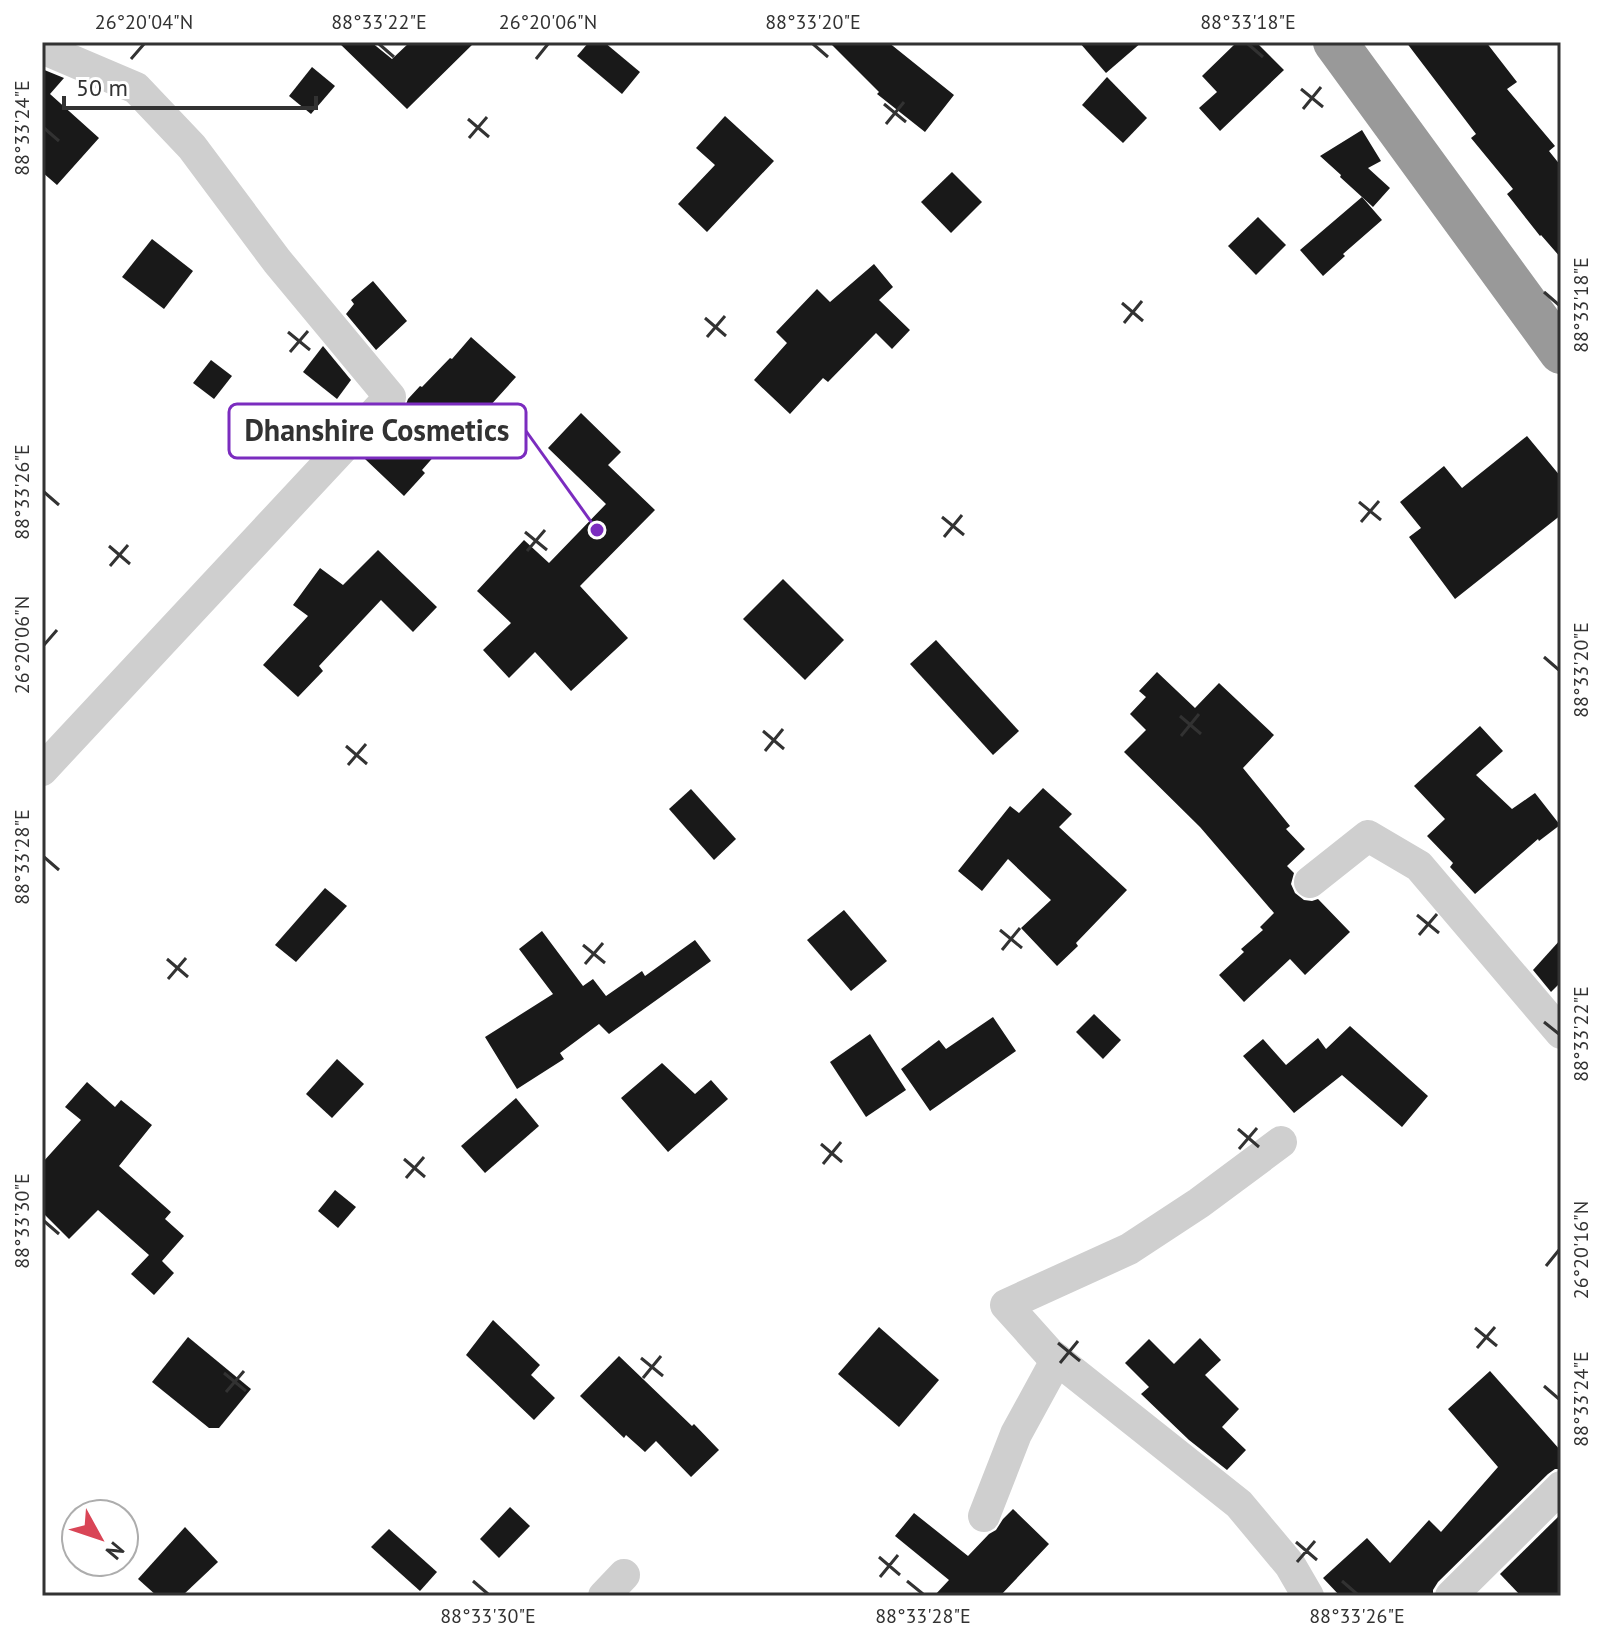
<svg xmlns="http://www.w3.org/2000/svg" width="1603" height="1638" viewBox="0 0 1603 1638" font-family="'PT Sans',sans-serif">
  <rect width="100%" height="100%" fill="#fff"/>
  <g fill="#191919">
    <polygon points="338,42 371,42 392,59 410,42 475,42 407,109"/>
    <polygon points="589,42 604,42 640,72 622,94 577,56"/>
    <polygon points="829,42 888,42 954,95 925,132 877,94 879,92"/>
    <polygon points="1079,42 1142,42 1106,73"/>
    <polygon points="1237,42 1256,42 1284,70 1220,131 1199,108 1217,92 1202,76"/>
    <polygon points="1406,42 1486,42 1517,82 1507,89 1555,146 1549,151 1561,166 1561,258 1541,235 1540,236 1507,194 1513,189 1471,138 1476,134"/>
    <polygon points="312,67 335,86 311,114 289,96"/>
    <polygon points="42,69 64,78 50,94 99,138 57,185 42,172"/>
    <polygon points="1107,77 1147,118 1123,143 1082,105"/>
    <polygon points="725,116 774,161 707,232 678,204 715,165 696,148"/>
    <polygon points="1362,130 1381,161 1368,168 1390,188 1373,207 1340,177 1341,175 1320,156"/>
    <polygon points="952,172 982,202 951,233 921,202"/>
    <polygon points="1362,197 1382,220 1343,254 1345,256 1323,276 1300,250"/>
    <polygon points="1258,217 1286,245 1256,275 1228,246"/>
    <polygon points="152,239 193,271 164,309 122,277"/>
    <polygon points="874,264 893,287 879,300 910,330 892,349 876,333 828,382 823,378 790,414 754,380 787,343 776,332 817,289 830,302"/>
    <polygon points="373,281 407,321 376,350 346,314 354,304 351,300"/>
    <polygon points="471,337 516,377 479,418 473,412 422,470 425,473 404,496 365,459 397,424 394,421 404,410 408,399 420,386 422,387 450,358 452,359"/>
    <polygon points="323,346 351,380 337,399 303,372"/>
    <polygon points="211,360 232,376 214,399 193,383"/>
    <polygon points="581,413 621,452 608,465 655,510 580,586 628,638 571,691 535,652 509,678 483,650 511,623 477,591 524,540 549,563 606,504 548,448"/>
    <polygon points="1527,436 1561,477 1561,515 1455,599 1409,537 1421,528 1400,502 1444,466 1462,488"/>
    <polygon points="378,550 437,607 413,632 381,600 319,666 323,671 298,697 263,665 308,616 293,605 320,568 343,585"/>
    <polygon points="783,579 844,640 805,680 743,619"/>
    <polygon points="936,640 1019,731 993,755 910,664"/>
    <polygon points="1157,672 1195,708 1219,683 1274,735 1243,768 1290,826 1286,829 1305,849 1287,866 1294,873 1291,884 1295,893 1304,900 1312,901 1318,899 1350,932 1305,975 1290,959 1244,1002 1219,975 1244,952 1241,949 1263,930 1260,927 1274,913 1200,827 1124,752 1146,730 1130,714 1146,697 1139,691"/>
    <polygon points="1480,726 1503,751 1476,775 1512,809 1535,793 1560,825 1539,841 1538,839 1475,894 1450,867 1453,863 1427,836 1445,819 1414,786"/>
    <polygon points="1043,788 1072,814 1059,827 1127,890 1076,943 1078,946 1057,966 1021,928 1051,900 1008,859 982,891 958,871 1010,806 1019,813"/>
    <polygon points="691,789 736,839 714,860 669,809"/>
    <polygon points="325,888 347,906 296,962 275,945"/>
    <polygon points="844,910 887,961 851,991 807,940"/>
    <polygon points="542,931 583,986 593,979 606,996 642,971 645,976 695,940 711,961 609,1034 599,1024 560,1053 564,1059 517,1089 485,1037 553,994 519,949"/>
    <polygon points="1561,939 1561,982 1551,992 1533,970"/>
    <polygon points="1094,1014 1121,1040 1103,1059 1076,1032"/>
    <polygon points="993,1017 1016,1051 930,1111 901,1069 939,1040 946,1049"/>
    <polygon points="1350,1026 1428,1096 1402,1127 1342,1075 1294,1113 1243,1056 1263,1039 1286,1065 1318,1038 1326,1049"/>
    <polygon points="870,1034 906,1090 866,1117 830,1062"/>
    <polygon points="337,1059 364,1084 332,1118 306,1094"/>
    <polygon points="662,1063 695,1094 711,1080 728,1099 668,1152 621,1098"/>
    <polygon points="87,1082 115,1107 121,1100 152,1125 119,1166 171,1212 165,1219 184,1236 162,1261 174,1273 154,1295 131,1274 149,1255 98,1210 69,1239 42,1212 42,1163 81,1120 65,1107"/>
    <polygon points="516,1098 539,1126 485,1173 461,1146"/>
    <polygon points="335,1190 356,1207 338,1228 318,1211"/>
    <polygon points="493,1320 540,1365 531,1375 555,1398 534,1420 466,1355"/>
    <polygon points="879,1327 939,1380 899,1427 838,1374"/>
    <polygon points="188,1337 251,1389 219,1428 209,1428 152,1382"/>
    <polygon points="1200,1338 1221,1360 1205,1375 1239,1409 1222,1427 1246,1450 1227,1470 1189,1440 1141,1394 1149,1387 1125,1363 1149,1339 1174,1364"/>
    <polygon points="619,1356 692,1426 694,1424 719,1450 691,1477 656,1441 645,1452 626,1435 624,1438 580,1396"/>
    <polygon points="1490,1371 1561,1451 1561,1469 1555,1469 1548,1474 1438,1582 1433,1590 1433,1596 1340,1596 1323,1578 1367,1538 1390,1563 1429,1520 1441,1532 1498,1467 1448,1409"/>
    <polygon points="510,1507 530,1526 499,1558 480,1539"/>
    <polygon points="1013,1509 1049,1544 1000,1596 934,1596 949,1580 895,1536 914,1513 968,1556 989,1534 996,1530 1003,1519"/>
    <polygon points="1561,1514 1561,1596 1521,1596 1500,1574"/>
    <polygon points="185,1527 218,1562 182,1596 157,1596 138,1579"/>
    <polygon points="389,1529 437,1572 420,1591 371,1547"/>
  </g>
  <g fill="none" stroke-linecap="round" stroke-linejoin="round">
    <g stroke="#cfcfcf" stroke-width="32">
      <polyline points="42,48 136,88 192,147 277,261 390,397 42,770"/>
      <polyline points="1310,882 1368,836 1419,866 1561,1033"/>
      <polyline points="1281,1142 1199,1203 1129,1249 1006,1305 1049,1353 1239,1504 1290,1565 1308,1596"/>
      <polyline points="984,1516 1016,1434 1057,1359"/>
      <polyline points="604,1596 624,1575"/>
      <polyline points="1451,1596 1561,1487"/>
    </g>
    <polyline stroke="#999" stroke-width="44" points="1335,42 1561,352"/>
  </g>
  <path fill="none" stroke="#323232" stroke-width="3" d="M379 44 394 57M813 44 828 57M1248 44 1263 57M131 59 144 44M536 59 548 44M1301 89 1323 107M884 104 906 122M1303 109 1321 87M468 119 489 137M886 124 904 102M44 128 59 141M469 138 487 117M1544 292 1559 305M1122 303 1143 321M705 318 726 336M1124 323 1142 301M288 332 310 350M707 337 725 316M290 352 308 331M44 492 59 505M1359 502 1381 520M942 517 964 535M1361 522 1379 501M525 532 547 550M944 537 962 515M109 546 130 564M527 551 545 530M110 566 128 545M44 645 57 630M1544 657 1559 670M1180 716 1201 734M763 731 784 749M1181 736 1199 714M346 746 367 764M765 751 783 729M348 765 366 744M44 857 59 870M1417 915 1439 933M1000 930 1022 948M1419 935 1437 914M583 945 605 963M1002 950 1020 928M167 959 188 977M585 964 603 943M168 979 186 958M1544 1022 1559 1034M1238 1129 1259 1147M821 1144 842 1162M1239 1149 1257 1128M404 1159 425 1177M823 1164 841 1142M406 1178 424 1157M44 1221 59 1234M1546 1266 1559 1250M1475 1328 1497 1346M1058 1343 1080 1361M1477 1348 1495 1327M641 1358 663 1376M1060 1363 1078 1341M224 1373 246 1391M643 1378 661 1356M1544 1386 1559 1399M226 1392 244 1371M1296 1542 1317 1560M879 1557 900 1575M1297 1562 1315 1541M880 1577 898 1555M473 1581 488 1594M907 1581 923 1594M1342 1581 1357 1594"/>
  <path fill="none" stroke="#7b2cbf" stroke-width="3" d="M597 530L526 431"/>
  <circle fill="#7b2cbf" stroke="#fff" stroke-width="3" cx="597" cy="530" r="8"/>
  <rect fill="#fff" stroke="#7b2cbf" stroke-width="3" x="229" y="404" width="297" height="54" rx="8"/>
  <g font-size="30" text-anchor="middle" font-weight="bold" fill="#323232">
    <text x="377" y="441">Dhanshire Cosmetics</text>
  </g>
  <rect width="1603" height="1638" fill="none" stroke="#ffffff" stroke-width="88"/>
  <g transform="translate(100 1538) rotate(130)"><circle r="38" fill="#ffffff" stroke="#adadad" stroke-width="2"/>
  <path d="M0-6L14 30L0 20L-14 30Z" fill="#d94556"/>
  <text y="-12" font-size="22" font-weight="bold" text-anchor="middle" fill="#323232">N</text>
  </g>
  <path d="M64 96v12h252v-12" fill="none" stroke="#323232" stroke-width="4"/>
  <text x="76" y="96" font-size="24" fill="#323232" stroke="#ffffff" stroke-width="6" paint-order="stroke">50 m</text>
  <rect x="44" y="44" width="1515" height="1550" fill="none" stroke="#323232" stroke-width="3"/>
  <g font-size="20" text-anchor="middle" fill="#323232">
    <text x="144" y="29">26°20'04"N</text>
    <text x="379" y="29">88°33'22"E</text>
    <text x="548" y="29">26°20'06"N</text>
    <text x="813" y="29">88°33'20"E</text>
    <text x="1248" y="29">88°33'18"E</text>
    <text transform="translate(22 128) rotate(-90)" y="7">88°33'24"E</text>
    <text transform="translate(1581 305) rotate(-90)" y="7">88°33'18"E</text>
    <text transform="translate(22 492) rotate(-90)" y="7">88°33'26"E</text>
    <text transform="translate(22 645) rotate(-90)" y="7">26°20'06"N</text>
    <text transform="translate(1581 670) rotate(-90)" y="7">88°33'20"E</text>
    <text transform="translate(22 857) rotate(-90)" y="7">88°33'28"E</text>
    <text transform="translate(1581 1034) rotate(-90)" y="7">88°33'22"E</text>
    <text transform="translate(22 1221) rotate(-90)" y="7">88°33'30"E</text>
    <text transform="translate(1581 1250) rotate(-90)" y="7">26°20'16"N</text>
    <text transform="translate(1581 1399) rotate(-90)" y="7">88°33'24"E</text>
    <text x="488" y="1623">88°33'30"E</text>
    <text x="923" y="1623">88°33'28"E</text>
    <text x="1357" y="1623">88°33'26"E</text>
  </g>
</svg>
